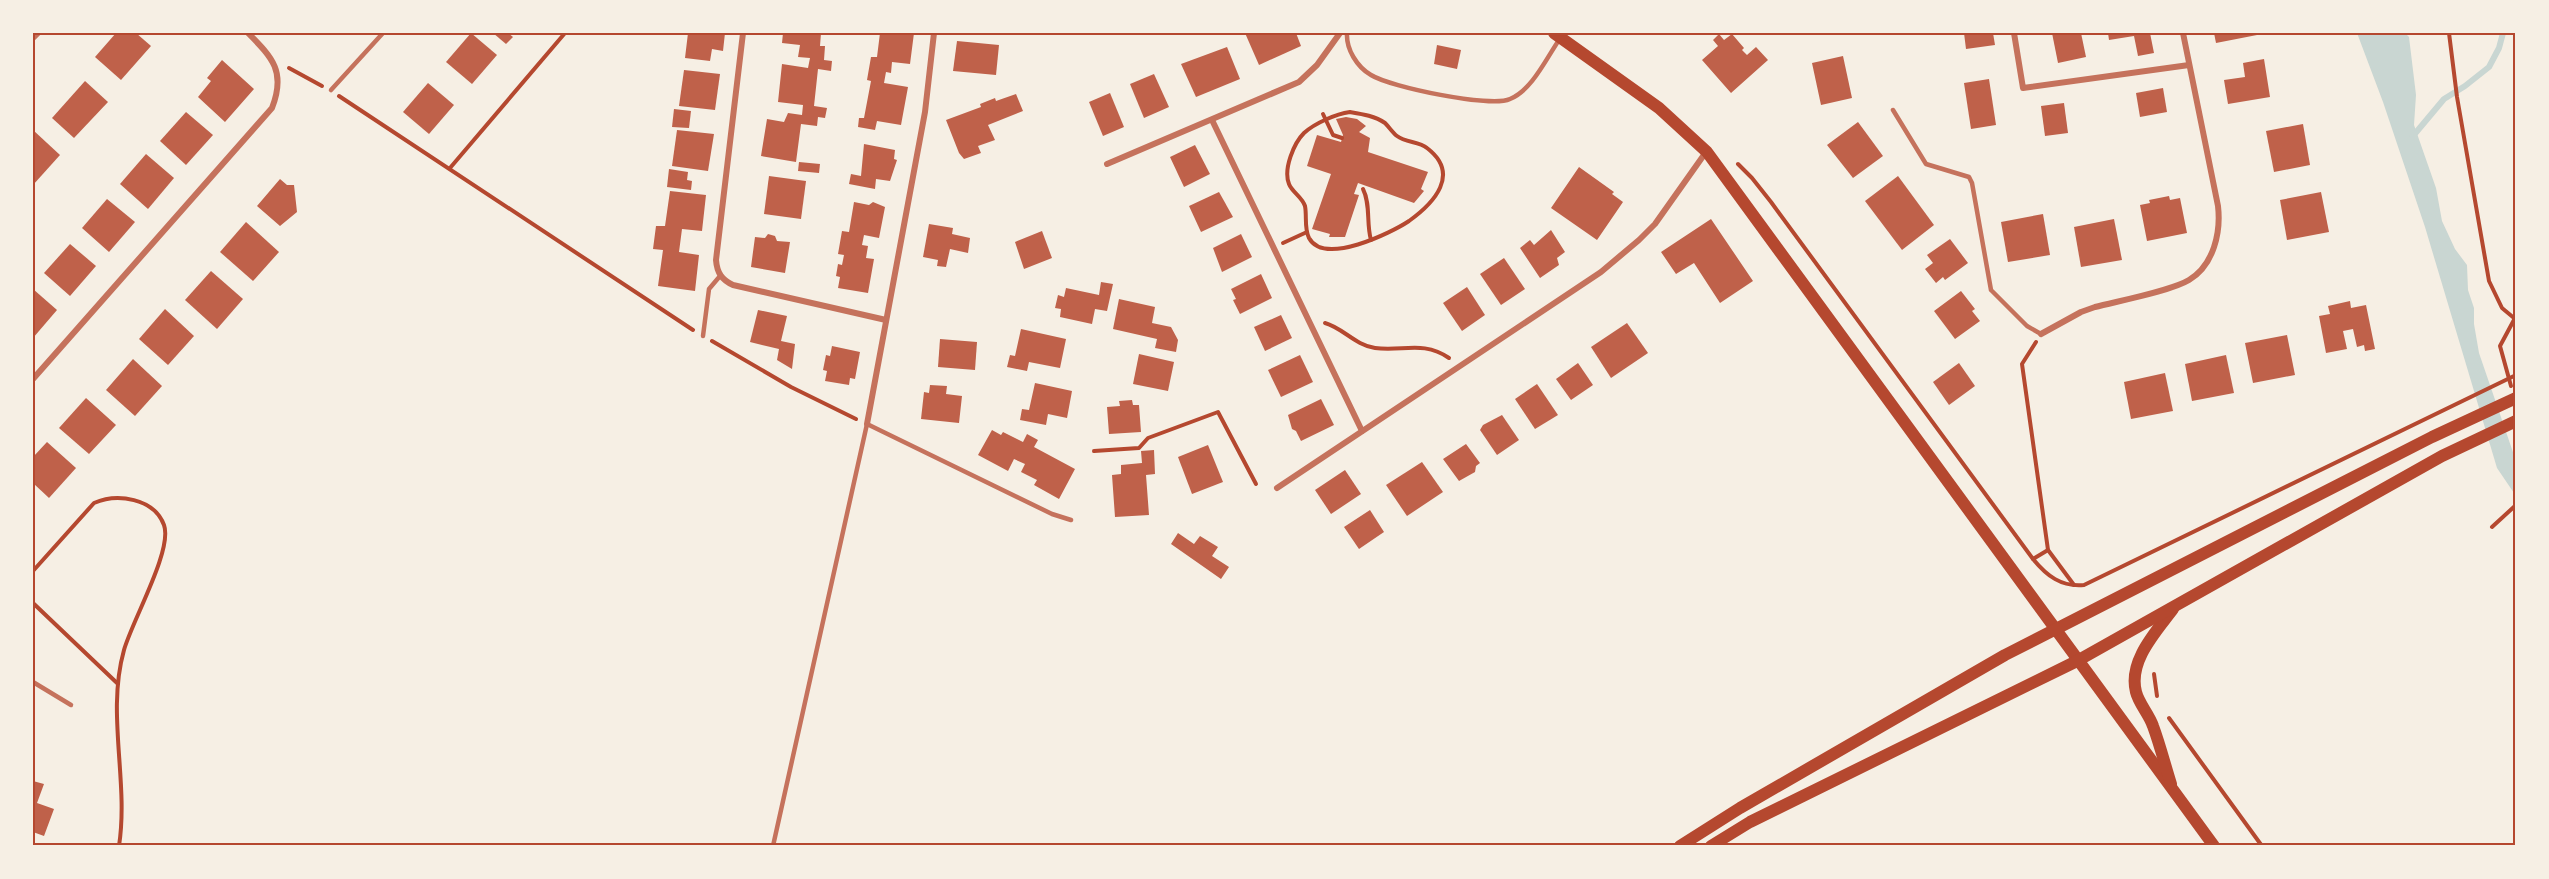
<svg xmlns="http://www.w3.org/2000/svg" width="2549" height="879" viewBox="0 0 2549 879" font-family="Karla,sans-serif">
  <rect width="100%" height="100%" fill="#f6efe4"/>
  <polygon fill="#c9d6d2" points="2357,33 2405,33 2409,37 2416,95 2414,125 2436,188 2442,221 2455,249 2467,265 2468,290 2474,308 2474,324 2479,353 2516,461 2516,496 2497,468 2425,227 2383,102"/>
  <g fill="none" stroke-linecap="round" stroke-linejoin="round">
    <polyline stroke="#c9d6d2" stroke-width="6" points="2413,136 2444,99 2465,86 2489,67 2499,48 2503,33"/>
  </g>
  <g fill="#bf614a">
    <polygon points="116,33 136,33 151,46 121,80 95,57"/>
    <polygon points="471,33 497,55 472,84 446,62"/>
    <polygon points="493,33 508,33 513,37 506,44"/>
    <polygon points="688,33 725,33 723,51 712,49 710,61 685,58"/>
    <polygon points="783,33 821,33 820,46 825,46 824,60 832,61 831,71 818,69 814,106 827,108 825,118 818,117 817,126 801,124 796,162 761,156 767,119 784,122 788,113 802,115 803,105 778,102 782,64 808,68 810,58 798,57 800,45 782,43"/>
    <polygon points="880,33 914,33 910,64 892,62 891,73 886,72 884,83 908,87 901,125 877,121 875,130 858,127 859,118 864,118 871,81 867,80 871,57 877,57"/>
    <polygon points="1245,33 1296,33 1301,46 1259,65"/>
    <polygon points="1964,33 1993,33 1995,45 1966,49"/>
    <polygon points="2052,33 2081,33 2086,57 2058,63"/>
    <polygon points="2108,33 2150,33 2154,53 2138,56 2134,36 2109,40"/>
    <polygon points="2214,33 2256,33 2257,35 2216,43"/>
    <polygon points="1719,34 1724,40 1732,34 1744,48 1742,50 1747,55 1756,47 1768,60 1731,93 1702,60 1718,46 1713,40"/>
    <polygon points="957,41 999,45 996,75 953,71"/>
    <polygon points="1437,45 1461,50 1457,69 1434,64"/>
    <polygon points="1227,47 1240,79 1196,97 1181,64"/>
    <polygon points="1843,56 1852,98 1821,105 1812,63"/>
    <polygon points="2264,59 2270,97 2228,104 2224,80 2245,77 2243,63"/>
    <polygon points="222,60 254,89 225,122 198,97 211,81 207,78"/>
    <polygon points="684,70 720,74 715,110 679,106"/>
    <polygon points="1154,74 1169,107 1144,118 1130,84"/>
    <polygon points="1989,79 1996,125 1971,129 1964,83"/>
    <polygon points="85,81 108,102 74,138 52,118"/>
    <polygon points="428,83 454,105 429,134 403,112"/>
    <polygon points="2163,88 2167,112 2140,117 2136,93"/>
    <polygon points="1110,93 1124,127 1103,136 1089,102"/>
    <polygon points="1016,94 1023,111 988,125 995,140 978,146 981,153 964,159 959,153 946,120 981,107 980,104 995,98 996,101"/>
    <polygon points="2064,103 2068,133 2045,136 2041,106"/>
    <polygon points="674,109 691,111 689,128 672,127"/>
    <polygon points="186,112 213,135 186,165 160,141"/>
    <polygon points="1346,117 1357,119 1366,126 1359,132 1370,138 1368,152 1428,172 1421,189 1424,191 1414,203 1358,183 1354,194 1359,195 1345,237 1329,237 1330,234 1312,229 1331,174 1307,166 1317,135 1341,142 1343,135 1336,119"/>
    <polygon points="1858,122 1883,156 1853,178 1827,145"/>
    <polygon points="2303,124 2310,165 2274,172 2266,131"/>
    <polygon points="33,130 60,155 33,185"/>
    <polygon points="677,130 714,134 708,171 672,166"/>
    <polygon points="864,144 895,150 894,159 897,160 890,181 876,179 875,189 849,184 851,174 861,176"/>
    <polygon points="1195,145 1210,174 1184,187 1170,157"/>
    <polygon points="146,154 174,178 148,209 120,184"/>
    <polygon points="799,162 820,164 819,173 798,171"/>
    <polygon points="1579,167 1614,192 1612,194 1623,202 1597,240 1551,208"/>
    <polygon points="669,169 688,172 687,180 692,181 691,190 667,187"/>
    <polygon points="769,176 806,181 801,219 764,214"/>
    <polygon points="1898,176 1934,225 1902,250 1865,201"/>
    <polygon points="280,179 287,185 294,185 297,212 280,226 257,206"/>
    <polygon points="670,191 706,195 702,231 682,229 679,252 699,255 695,291 658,286 663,250 653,249 656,226 665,226"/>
    <polygon points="1219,192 1233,217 1201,232 1189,206"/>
    <polygon points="2321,192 2329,232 2287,240 2280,200"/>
    <polygon points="2169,196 2170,200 2180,198 2187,233 2147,241 2140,205 2150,203 2149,200"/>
    <polygon points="107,199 135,222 109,252 82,228"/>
    <polygon points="854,202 869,205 873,202 885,207 879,238 864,235 862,245 868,246 866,258 874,259 868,293 838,288 840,277 836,276 838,264 842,265 844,255 838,254 842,231 849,232"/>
    <polygon points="2043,214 2050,255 2008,262 2001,222"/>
    <polygon points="1711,219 1753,281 1720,303 1694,263 1676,274 1661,252"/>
    <polygon points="2114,219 2122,260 2081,267 2074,227"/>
    <polygon points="246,222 279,252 253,281 220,252"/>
    <polygon points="929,224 953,228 952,234 970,238 968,253 950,249 946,267 937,266 938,260 923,257"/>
    <polygon points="1551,230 1565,252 1557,258 1559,265 1540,278 1520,248 1530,240 1534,245"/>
    <polygon points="1042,231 1052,258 1024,269 1015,242"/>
    <polygon points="768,234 775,236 777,241 790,242 785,273 751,267 755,237 765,238"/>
    <polygon points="1241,234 1252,257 1222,272 1213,248"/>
    <polygon points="1950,239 1968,263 1945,280 1943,277 1936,283 1925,269 1933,263 1927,255"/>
    <polygon points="70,244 96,266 70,296 44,273"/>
    <polygon points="1504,258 1525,289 1501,305 1480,274"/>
    <polygon points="211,271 243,299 217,329 185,300"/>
    <polygon points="1261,274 1272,298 1240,314 1233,300 1236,299 1231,289"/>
    <polygon points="1101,282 1113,284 1107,311 1095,309 1092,324 1060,317 1061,309 1055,308 1058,295 1064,297 1066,288 1099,295"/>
    <polygon points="1467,287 1485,315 1462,331 1443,303"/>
    <polygon points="33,289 57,310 33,338"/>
    <polygon points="1961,291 1975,309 1972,311 1980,321 1955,339 1934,311"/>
    <polygon points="1119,299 1155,307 1152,323 1171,327 1178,340 1176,352 1155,348 1157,339 1113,329"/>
    <polygon points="2350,301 2351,308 2366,305 2375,349 2365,351 2364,345 2357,347 2353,329 2343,331 2347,349 2326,353 2319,316 2330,314 2328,306"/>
    <polygon points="165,309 194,336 168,365 139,339"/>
    <polygon points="758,310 787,316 781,341 795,344 792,369 777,360 779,349 750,342"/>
    <polygon points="1281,315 1292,338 1265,351 1254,327"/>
    <polygon points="1627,323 1648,353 1611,378 1591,347"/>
    <polygon points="1021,329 1066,339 1060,368 1029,362 1027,371 1007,367 1010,355 1015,356"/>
    <polygon points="2287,335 2295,375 2253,383 2245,343"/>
    <polygon points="940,339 977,342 975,370 938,367"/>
    <polygon points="832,346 860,352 855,379 850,378 849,385 825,381 827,371 823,370 826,355 830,356"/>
    <polygon points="1139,354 1174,362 1168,391 1133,384"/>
    <polygon points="1300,355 1313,382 1281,397 1268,370"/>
    <polygon points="2226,355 2234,393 2192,401 2185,364"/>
    <polygon points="133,359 162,386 135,416 106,390"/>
    <polygon points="1578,363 1593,385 1571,400 1556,379"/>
    <polygon points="1959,363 1975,386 1949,405 1933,382"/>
    <polygon points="2165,373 2173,411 2131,419 2124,382"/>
    <polygon points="1035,383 1072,391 1067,418 1048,414 1046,425 1020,420 1022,409 1029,410"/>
    <polygon points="1537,384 1558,415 1535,429 1515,399"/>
    <polygon points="930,385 947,386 946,394 962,396 959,423 921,419 924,392 929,393"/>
    <polygon points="86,398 116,425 89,454 59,428"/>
    <polygon points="1321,399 1334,425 1301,441 1296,431 1292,429 1288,415"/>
    <polygon points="1132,400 1133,405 1139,405 1141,432 1109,434 1107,407 1120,406 1119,401"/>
    <polygon points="1502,415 1519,440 1497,455 1480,430 1483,425"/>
    <polygon points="992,430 1001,435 1003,432 1023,442 1027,434 1038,440 1034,447 1075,469 1059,499 1034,485 1037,480 1021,472 1025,464 1014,459 1008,471 978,455"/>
    <polygon points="47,442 76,468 49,498 33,483 33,457"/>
    <polygon points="1466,444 1480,463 1476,466 1475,472 1459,481 1443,459"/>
    <polygon points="1208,445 1223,482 1192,494 1178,457"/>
    <polygon points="1154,450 1155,474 1146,475 1149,515 1115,517 1112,475 1121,474 1121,465 1142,463 1141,451"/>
    <polygon points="1422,462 1443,492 1407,516 1386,485"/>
    <polygon points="1345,470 1361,494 1331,514 1315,490"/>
    <polygon points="1370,510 1384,532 1359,549 1344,527"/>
    <polygon points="1178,533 1194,544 1200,536 1218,547 1212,556 1229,567 1221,579 1171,544"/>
    <polygon points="33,781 44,784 37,803 54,809 44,836 33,832"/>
  </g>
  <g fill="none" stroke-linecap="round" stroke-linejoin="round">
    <g stroke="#b5482f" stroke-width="4">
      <polyline points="2449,33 2457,97 2489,281 2502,308 2514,318"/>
      <polyline points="289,68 322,86"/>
      <polyline points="339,96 693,330"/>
      <path d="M1350 112C1362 114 1375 116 1385 123 1389 127 1393 133 1397 136 1406 143 1419 141 1427 148 1461 174 1434 203 1409 221 1391 233 1324 266 1309 238 1304 228 1307 216 1305 206 1302 197 1292 192 1289 184 1283 169 1294 143 1304 133 1315 123 1336 114 1350 112Z"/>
      <polyline points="1323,114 1333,135 1342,138"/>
      <path d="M1738 164 1752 178 1771 202 2033 559C2047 576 2061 587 2084 585L2516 375"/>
      <polyline points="450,168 565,33"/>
      <path d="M1363 189C1371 205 1366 223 1371 240"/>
      <polyline points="1283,243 1307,232"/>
      <path d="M1325 323C1343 328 1355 345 1375 348 1402 352 1423 340 1449 358"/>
      <polyline points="712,341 791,387 856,419"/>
      <polyline points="2036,342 2022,364 2048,550 2074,585"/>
      <polyline points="2511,386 2500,346 2515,318"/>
      <polyline points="1094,451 1139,448 1148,438 1218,412 1256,484"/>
      <polyline points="2492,527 2516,505"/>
      <polyline points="2033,559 2048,550"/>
      <path d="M33 571 94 503C117 493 154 498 164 525 173 550 132 621 124 650 106 714 129 781 119 846"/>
      <polyline points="33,603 117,683"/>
      <polyline points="2154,674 2157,696"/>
      <polyline points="2169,718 2262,846"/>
    </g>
    <g stroke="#c5725c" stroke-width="4.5">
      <path d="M1347 33C1346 49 1357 67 1371 75 1390 87 1491 108 1510 99 1532 90 1546 59 1559 40"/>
      <polyline points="331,90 383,33"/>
      <polyline points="1893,110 1926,164 1969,177 1972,183 1991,290 2027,326 2041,334"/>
      <polyline points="703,336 709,289 720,276"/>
      <polyline points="33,682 71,705"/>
      <polyline points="773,846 867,424 1052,514 1071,520"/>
    </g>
    <g stroke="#c5725c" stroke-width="6">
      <path d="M743 33 716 260C717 273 722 280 733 285L886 320"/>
      <polyline points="2014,33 2023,88 2189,65"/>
      <polyline points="33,38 38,33"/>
      <polyline points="1212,120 1362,431"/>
      <polyline points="1107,164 1299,82 1317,65 1340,33"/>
      <path d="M2041 334 2081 312 2095 307C2118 301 2171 291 2189 280 2214 265 2221 232 2218 206L2183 33"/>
      <path d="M33 379 272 108C286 72 273 58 248 33"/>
      <polyline points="867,424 925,112 934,33"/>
      <polyline points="1277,488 1601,272 1639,240 1655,224 1706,152"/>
    </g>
    <g stroke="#b5482f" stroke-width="12">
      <polyline points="1554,33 1659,108 1707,152 2214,846"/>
      <path d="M2171 784C2165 765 2160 745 2153 726 2149 714 2139 704 2136 692 2128 661 2156 632 2173 609"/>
      <polyline points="1680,846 1740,808 2005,655 2432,437 2516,398"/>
      <polyline points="1711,846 1750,822 2077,661 2442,456 2516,421"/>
    </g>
  </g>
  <rect width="2549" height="879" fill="none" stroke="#f6efe4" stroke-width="69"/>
  <rect x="34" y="34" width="2480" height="810" fill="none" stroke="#b5482f" stroke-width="2"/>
</svg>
